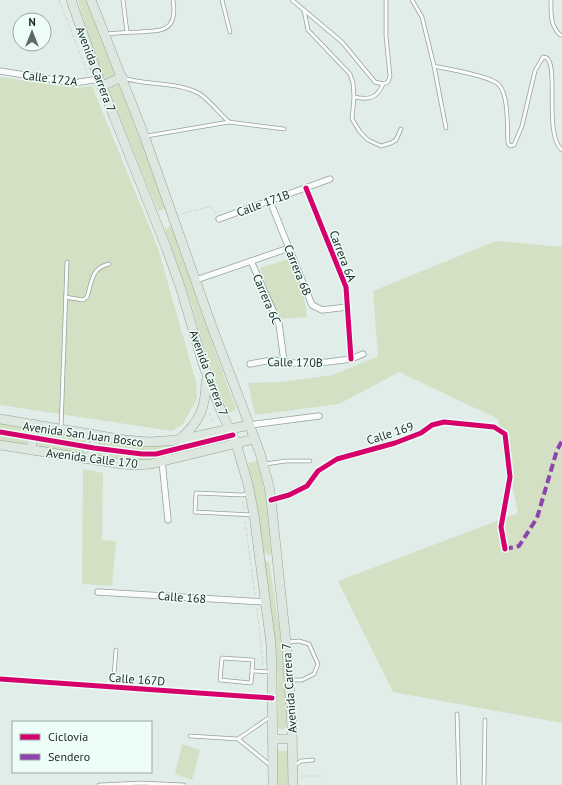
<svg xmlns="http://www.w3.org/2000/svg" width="562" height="785" viewBox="0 0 562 785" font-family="'PT Sans',sans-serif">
  <rect width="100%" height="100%" fill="#e0ede8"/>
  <g fill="#d3e0c4">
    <polygon points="78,0 87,0 117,74 104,80 87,31"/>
    <polygon points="0,77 76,88 92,86 158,248 196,382 197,399 183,424 172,431 0,405"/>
    <polygon points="120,84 166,209 158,211 108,89"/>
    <polygon points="172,226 202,315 236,409 228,414 203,345 192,305 165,229"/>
    <polygon points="496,241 562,247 562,723 393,692 338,581 518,513 498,419 399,372 339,404 255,415 248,383 281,382 333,375 378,356 373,291"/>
    <polygon points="288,259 302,285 307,317 278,319 260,268"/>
    <polygon points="0,422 27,427 30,429 28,439 26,443 20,444 0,441"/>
    <polygon points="41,429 86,437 87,446 84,453 41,447 36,443 37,430"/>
    <polygon points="204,436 208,446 173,452 157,458 139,461 122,461 96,456 99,448 98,439"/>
    <path d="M257 461C267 491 269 523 271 555L262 554 255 498 248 463Z"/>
    <polygon points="83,469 103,473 102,540 116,541 112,586 82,584"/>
    <path d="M265 561H268L270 567 280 635 285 693 287 725 283 730 278 728C280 672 274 618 264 563Z"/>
    <polygon points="182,744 200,750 192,780 175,774"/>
    <rect x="277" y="751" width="11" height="34"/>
  </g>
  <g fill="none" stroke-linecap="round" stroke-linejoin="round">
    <g stroke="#97a19d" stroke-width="4.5">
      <g id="lane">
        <polyline points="123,0 127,32"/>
        <polyline points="222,0 230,32"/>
        <polyline points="292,0 342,42 375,82 383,84 388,82 390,76 386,36 386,0"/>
        <polyline points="412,0 422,17 434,66 446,128"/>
        <path d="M551 0C551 14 550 25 560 35H562"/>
        <polyline points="304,10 308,30 350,74 353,83 354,97 352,119 360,132 368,140 381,146 391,143 396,140 401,129"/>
        <path d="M106 34C117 33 127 32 138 32 163 31 178 31 173 0"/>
        <path d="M434 66C446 69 492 76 499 85 509 96 507 128 508 143L510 146 514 145 522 126 535 71 543 57C562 55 542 134 562 150"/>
        <path d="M123 78C148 86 177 81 200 94 208 99 221 115 229 122"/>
        <path d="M354 97C368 100 377 99 383 84"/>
        <polyline points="147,136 229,122 284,129"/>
        <path d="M65 297 83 300 87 297C92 282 91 268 109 264"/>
        <polyline points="61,428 67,262"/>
        <polyline points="265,464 286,461 310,461"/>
        <polyline points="248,494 242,495 196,493 195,512 253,515"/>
        <polyline points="288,642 299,641 309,644 318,664 314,674 302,680 291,680"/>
        <polygon points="222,658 253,660 251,683 220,680"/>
        <polyline points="252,671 271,672"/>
        <polyline points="113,687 116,650"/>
        <polyline points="457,714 459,785"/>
        <polyline points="190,736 238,739"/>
        <polyline points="270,765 238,739 270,717"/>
        <polyline points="294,766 301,761 313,760"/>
        <polyline points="99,785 141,783 184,785"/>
        <polyline points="484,785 485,720"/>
      </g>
    </g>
    <g stroke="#97a19d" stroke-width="7">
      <g id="street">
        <polyline points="0,71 74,83 99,79"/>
        <polyline points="306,188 346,287 351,359"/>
        <polyline points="270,201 312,305 322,310 347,307"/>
        <polyline points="219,219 330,179"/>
        <polyline points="251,261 279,324 284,361"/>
        <polyline points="196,280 289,248"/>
        <polyline points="250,364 272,360 294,363 328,362 351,359 363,354"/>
        <polyline points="249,425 319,416"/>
        <polyline points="162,461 168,520"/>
        <polyline points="271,500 289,495 307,486 318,471 337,459 395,443 421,433 432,425 444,422 494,427 505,434 510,477 501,527 505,549"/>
        <polyline points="98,592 266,602"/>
        <polyline points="0,679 272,698"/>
      </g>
    </g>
    <g stroke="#94a699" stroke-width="10">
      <g id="primary">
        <polyline points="71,0 99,79 166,247 181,289 203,364 221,411 236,443 248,484 254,515 271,644 272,672 273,785"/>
        <polyline points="91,0 144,135 212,327 260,453 269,486 271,500 287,652 292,728 293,785"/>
        <polyline points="102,86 122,77"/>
        <polyline points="0,419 125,440 149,442 179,440 249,425"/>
        <path d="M180 439C200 422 206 406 206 381"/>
        <polyline points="0,445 122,464 135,465 151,464 254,439"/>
        <polyline points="31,450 34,424"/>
        <path d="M86 459C95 453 97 443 91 434"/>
        <polyline points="272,739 292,739"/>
      </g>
    </g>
    <g stroke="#d0d4d2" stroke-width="1" stroke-dasharray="4 2" stroke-linecap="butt">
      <polyline points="59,0 88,74"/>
      <polyline points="182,214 211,206 215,213"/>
      <polyline points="237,370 243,367"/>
      <polyline points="209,413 214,424"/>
      <polyline points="242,501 244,510"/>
      <polyline points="245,521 255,595"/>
      <polyline points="257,608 263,666"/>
      <polyline points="301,776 322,776"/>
    </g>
    <use href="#lane" stroke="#fafcfc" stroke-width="3"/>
    <use href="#street" stroke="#fafcfc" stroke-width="5.5"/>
    <use href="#primary" stroke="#dde7e0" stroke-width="9"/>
    <polyline stroke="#8e44ad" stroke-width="4" stroke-dasharray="8 4" stroke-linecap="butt" points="505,549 519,546 537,518 557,450 562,441"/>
    <g stroke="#ecfef7" stroke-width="8">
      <g id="cycleway">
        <polyline points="306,188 346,287 351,359"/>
        <polyline points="0,432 94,448 142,454 156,454 233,435"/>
        <polyline points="271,500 289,495 307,486 318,471 337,459 395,443 421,433 432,425 444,422 494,427 505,434 510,477 501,527 505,549"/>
        <polyline points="0,679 272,698"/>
      </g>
    </g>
    <use href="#cycleway" stroke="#d6006c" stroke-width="5"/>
  </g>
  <g text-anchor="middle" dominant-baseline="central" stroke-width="3" stroke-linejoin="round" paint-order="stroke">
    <g font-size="12" fill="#1c2421" stroke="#ecfef7">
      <text transform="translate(96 69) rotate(69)">Avenida Carrera 7</text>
      <text transform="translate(50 78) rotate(7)">Calle 172A</text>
      <text transform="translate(263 203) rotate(-20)">Calle 171B</text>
      <text transform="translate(343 256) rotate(69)">Carrera 6A</text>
      <text transform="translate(298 270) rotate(68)">Carrera 6B</text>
      <text transform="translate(267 299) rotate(67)">Carrera 6C</text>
      <text transform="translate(295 362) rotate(1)">Calle 170B</text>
      <text transform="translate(209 373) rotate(70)">Avenida Carrera 7</text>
      <text transform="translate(390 433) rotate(-18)">Calle 169</text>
      <text transform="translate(83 434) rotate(8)">Avenida San Juan Bosco</text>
      <text transform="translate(92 458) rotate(7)">Avenida Calle 170</text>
      <text transform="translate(182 597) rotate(4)">Calle 168</text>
      <text transform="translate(137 679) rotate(4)">Calle 167D</text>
      <text transform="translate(289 688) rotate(-94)">Avenida Carrera 7</text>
    </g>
  </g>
  <rect x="12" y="721" width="140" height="52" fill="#ecfef7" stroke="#99a7a1"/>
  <rect x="20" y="734" width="20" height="6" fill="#d6006c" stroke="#99a7a1"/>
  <text x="48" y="741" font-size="12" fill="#1c2421">Ciclovía</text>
  <rect x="20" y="754" width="20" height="6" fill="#8e44ad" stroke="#99a7a1"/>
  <text x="48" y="761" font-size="12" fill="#1c2421">Sendero</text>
  <g transform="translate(32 32)"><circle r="19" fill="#ecfef7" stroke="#99a7a1"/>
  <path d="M0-3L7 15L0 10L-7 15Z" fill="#616a67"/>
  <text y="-6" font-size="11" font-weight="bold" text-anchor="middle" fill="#1c2421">N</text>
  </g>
</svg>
